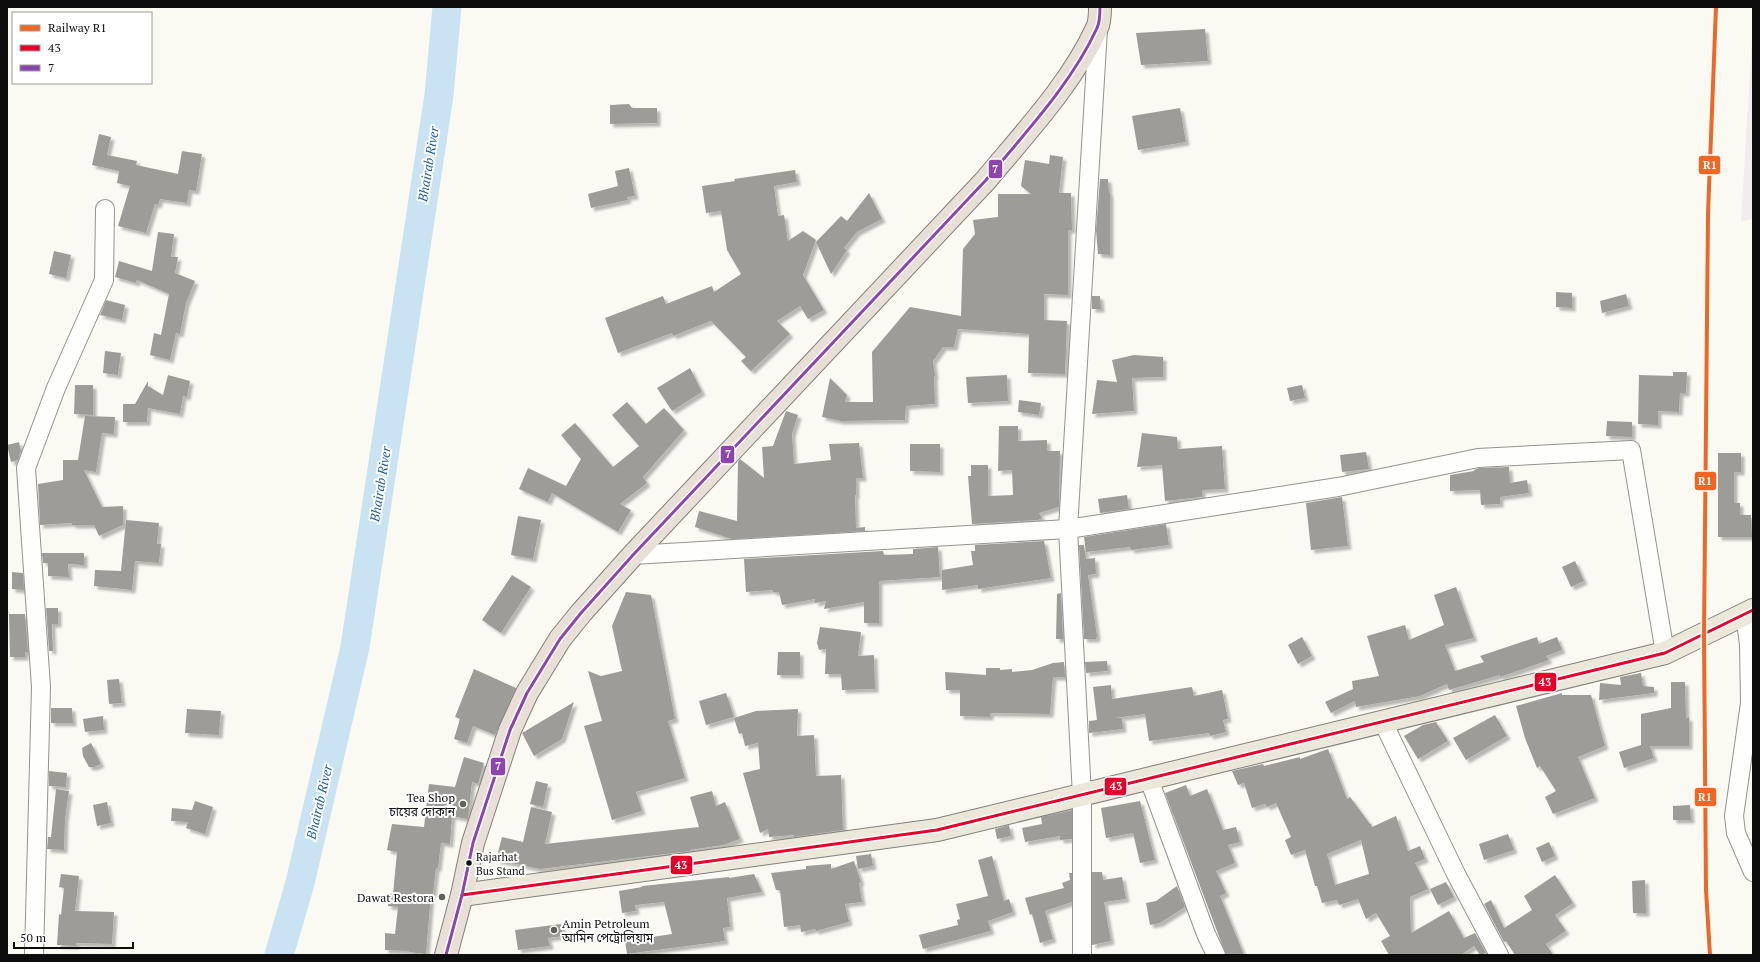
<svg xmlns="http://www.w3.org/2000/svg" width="1760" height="962" viewBox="0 0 1760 962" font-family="'PT Serif','Noto Sans Bengali',serif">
  <defs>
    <filter id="shadow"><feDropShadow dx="3.5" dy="3.5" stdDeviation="1" flood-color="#0004"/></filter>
  </defs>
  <rect width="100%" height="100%" fill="#faf9f2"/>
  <polygon fill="#f2ecee" points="1753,23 1753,219 1741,221"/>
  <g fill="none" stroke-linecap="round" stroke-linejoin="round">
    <polyline stroke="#cae3f3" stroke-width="29" points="279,955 300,883 355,647 439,95 447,7"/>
  </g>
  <g fill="#9d9c98" fill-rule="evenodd" filter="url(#shadow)">
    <polygon points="1205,29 1208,61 1141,65 1136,33"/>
    <polygon points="629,104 632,108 657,108 657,123 610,124 610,105"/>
    <polygon points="1180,108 1186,142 1138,150 1132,116"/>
    <polygon points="99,134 111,137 107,155 137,161 136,165 178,174 182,151 202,154 196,191 189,190 187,203 160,199 158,205 155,204 146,233 118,226 130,186 117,183 119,171 92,165"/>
    <polygon points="1050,155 1063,157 1059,193 1071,193 1072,230 1068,230 1068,295 1044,294 1044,320 1067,321 1065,374 1028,373 1029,334 958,329 954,347 943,347 933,361 935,376 934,376 935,404 906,406 905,420 841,421 822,417 830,378 847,395 845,402 873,402 872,352 910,307 961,316 963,249 975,234 973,220 998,217 998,194 1031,194 1021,186 1025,160 1049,164"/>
    <polygon points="629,168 635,196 627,197 628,200 591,208 588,194 618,186 615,171"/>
    <polygon points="795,170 797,182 774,186 778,216 784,215 788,241 803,231 816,240 803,275 824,310 808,319 800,306 777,321 790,334 751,371 741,361 746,357 711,321 673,336 672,333 618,353 605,318 663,296 666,304 712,286 714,292 741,274 727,250 721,211 706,213 702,186 735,181 734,179"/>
    <polygon points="1100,179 1108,179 1109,193 1110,193 1110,255 1098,254 1096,230"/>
    <polygon points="869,193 882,219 857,232 844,248 847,250 831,274 816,242 841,216 847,221"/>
    <polygon points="158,232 174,234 171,257 178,257 175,273 195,281 186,303 180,334 176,333 170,360 150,355 154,333 161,335 169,294 137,280 136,283 115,277 119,261 152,271"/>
    <polygon points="54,251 71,255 66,278 49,274"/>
    <polygon points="1556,292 1572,293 1572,308 1556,307"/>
    <polygon points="1626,294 1629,306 1602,313 1600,301"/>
    <polygon points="1092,296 1100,296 1101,309 1092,309"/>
    <polygon points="106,300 125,305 122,320 100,315"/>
    <polygon points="105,351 121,353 118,375 103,373"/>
    <polygon points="1134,355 1163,357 1163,377 1132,378 1134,411 1092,414 1097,380 1117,382 1112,360"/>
    <polygon points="690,368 702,392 672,411 657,388"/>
    <polygon points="1673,372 1687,372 1686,393 1680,393 1679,412 1658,411 1658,425 1638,424 1639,375 1673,376"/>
    <polygon points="168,375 190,381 187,397 183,396 180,414 148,408 147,422 123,422 123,404 135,404 148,381 148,386 163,395"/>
    <polygon points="1007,375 1008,401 968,403 966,377"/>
    <polygon points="75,385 93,385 93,415 74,414"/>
    <polygon points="1302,385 1305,398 1290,401 1287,388"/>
    <polygon points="1019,400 1041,403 1039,415 1018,412"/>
    <polygon points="627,402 646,424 664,408 684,430 643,477 647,483 620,504 631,510 618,532 552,493 548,502 519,489 528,468 566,486 581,459 561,435 575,423 613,467 639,446 612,415"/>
    <polygon points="786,411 798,415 792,434 794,464 831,460 829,444 859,443 863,478 856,478 856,495 855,495 856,528 865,527 865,531 732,539 695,527 699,511 737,521 738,462 740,459 764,478 762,447 773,446"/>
    <polygon points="85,416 115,417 114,434 102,433 96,472 84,470 102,507 123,506 123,525 99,536 94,525 72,525 72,523 40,525 38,484 63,480 63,460 78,460"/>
    <polygon points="1607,421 1632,422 1632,437 1606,436"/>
    <polygon points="999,426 1018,426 1018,441 1047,440 1047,451 1060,451 1059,507 1039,513 1042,518 1038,520 972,524 968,476 971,476 971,465 988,465 988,496 1013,495 1012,470 998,471"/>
    <polygon points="1142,433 1177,437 1178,449 1222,446 1225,489 1202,490 1202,497 1165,501 1162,465 1137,467"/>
    <polygon points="19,442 21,451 18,460 11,462 7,445"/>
    <polygon points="910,444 940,444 940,472 910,471"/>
    <polygon points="1366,452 1369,469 1342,472 1340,455"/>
    <polygon points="1718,453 1741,453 1741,472 1734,472 1734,503 1740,503 1740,515 1751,515 1752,537 1718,537"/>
    <polygon points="1509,467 1510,483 1527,480 1529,493 1500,497 1500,504 1481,505 1480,490 1450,491 1450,475 1474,471 1474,470 1479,468"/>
    <polygon points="1127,495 1129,509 1100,513 1098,499"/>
    <polygon points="1342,497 1348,546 1311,550 1306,503"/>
    <polygon points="518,516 541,520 533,559 511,555"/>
    <polygon points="126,520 159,523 157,544 161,544 159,563 135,561 132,590 94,586 95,570 121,571"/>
    <polygon points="1166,524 1169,545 1131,550 1130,547 1086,552 1084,537"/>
    <polygon points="1044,541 1051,578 978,589 978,585 942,590 942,570 973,565 971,551 975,551 975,545"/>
    <polygon points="1079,545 1084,545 1086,559 1095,558 1096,574 1088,575 1097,636 1096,639 1084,639"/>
    <polygon points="938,547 940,577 879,581 879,623 864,623 864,602 824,609 826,601 815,603 815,599 782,605 779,592 773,592 772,590 746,592 744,559 883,551 884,555 913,554 913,549"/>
    <polygon points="42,553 84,553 84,565 68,564 69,577 48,576 48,563 43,563"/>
    <polygon points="1575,561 1584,581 1571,587 1562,567"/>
    <polygon points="12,572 23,573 24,590 12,589"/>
    <polygon points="512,575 531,587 501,633 482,620"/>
    <polygon points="1456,587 1474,638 1445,645 1455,671 1484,662 1480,656 1537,637 1539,644 1557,637 1562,650 1546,656 1549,660 1500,677 1500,675 1449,690 1447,684 1420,696 1356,707 1355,701 1331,713 1325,702 1353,689 1352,681 1379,676 1367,636 1405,625 1409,640 1444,625 1434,595"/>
    <polygon points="626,592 651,595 675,719 668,721 685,778 636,792 642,811 612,820 584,726 602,721 588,671 601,676 622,671 612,626"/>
    <polygon points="1061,593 1063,639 1056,639 1057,594"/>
    <polygon points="46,608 58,608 58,624 52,624 53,651 49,651"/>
    <polygon points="9,614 25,614 28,652 25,652 25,657 10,657"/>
    <polygon points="820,627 861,632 858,656 874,655 875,689 842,690 841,674 825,674 826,649 819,650 817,643"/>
    <polygon points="1302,637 1312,656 1298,664 1288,645"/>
    <polygon points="778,652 800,652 800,675 777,675"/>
    <polygon points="1107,661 1108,671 1086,673 1085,662"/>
    <polygon points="1064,662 1065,677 1053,677 1050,714 990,713 990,717 960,716 960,690 946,690 945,672 986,675 986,668 1000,668 1000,670 1012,669 1012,672 1032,670 1053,663"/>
    <polygon points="474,669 516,688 495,735 473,726 467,743 454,739 460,719 455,717"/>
    <polygon points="1641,673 1643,686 1654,687 1654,693 1599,700 1600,683 1621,685 1620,677"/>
    <polygon points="119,679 122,703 109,704 107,680"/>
    <polygon points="1671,682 1685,682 1686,718 1689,717 1689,746 1650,746 1654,758 1624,768 1619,752 1641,745 1641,714 1671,708"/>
    <polygon points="1111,685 1112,699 1192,687 1194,696 1222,690 1228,719 1223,720 1226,732 1210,736 1209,733 1149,741 1145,714 1115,718 1122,718 1123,729 1089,733 1089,721 1097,720 1093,687"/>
    <polygon points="726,693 734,717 706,725 699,701"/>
    <polygon points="1562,693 1562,695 1591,695 1605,746 1578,757 1595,798 1553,814 1545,797 1556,791 1540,766 1537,768 1525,738 1516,706"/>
    <polygon points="574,702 562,739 534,756 522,733"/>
    <polygon points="51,708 72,708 73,723 51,723"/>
    <polygon points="187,709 221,711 219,735 185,733"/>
    <polygon points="798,709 797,736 814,735 816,776 841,775 843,830 794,837 794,835 769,837 768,829 760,833 743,773 760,769 758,743 745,746 742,733 739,734 734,718 756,711"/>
    <polygon points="1495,715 1507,736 1466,760 1453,738"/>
    <polygon points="103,716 104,730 85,732 83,719"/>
    <polygon points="1436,722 1448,741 1418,759 1404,736 1423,725"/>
    <polygon points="91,743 101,764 94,767 89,767 83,756 82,748"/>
    <path d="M1328 749 1347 799 1350 797 1370 824H1371L1372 827 1396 816 1408 851 1420 846 1425 859 1415 863 1428 889 1410 897 1411 933 1449 911 1464 938 1475 933 1486 953 1480 955 1474 946 1461 955H1389L1381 941 1390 936 1376 913 1366 919 1358 899 1339 905 1337 900 1322 903 1317 886H1315L1305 850 1291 855 1285 840 1291 837 1276 803 1267 807 1265 804 1252 808 1244 783 1238 785 1232 771 1263 764 1264 766 1300 757V759ZM1361 840 1369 874 1335 885 1327 854Z"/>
    <polygon points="464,757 484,763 478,784 472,782 468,819 452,816 450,844 441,843 438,868 436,868 433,894 431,894 426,954 409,952 409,951 385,950 385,933 395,934 398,907 388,906 389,893 393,894 397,852 387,850 392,824 424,827 429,784 455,787"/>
    <polygon points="49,771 67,773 66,787 49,786"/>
    <polygon points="536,781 548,784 543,807 530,804"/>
    <polygon points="1186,785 1190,796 1207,789 1223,830 1236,827 1240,842 1228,845 1235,863 1216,871 1226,893 1220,896 1244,955 1226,955 1165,793"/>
    <polygon points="56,789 69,791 65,819 64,850 47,849 48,837 51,837"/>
    <polygon points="712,791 716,806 725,802 740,839 723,845 690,850 691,851 540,869 496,860 502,837 523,842 531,807 552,812 545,844 699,827 690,797"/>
    <polygon points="195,801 213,807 205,834 186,828 188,822 171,821 172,808 192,810"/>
    <polygon points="1140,801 1155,860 1140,863 1133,833 1106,838 1101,808"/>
    <polygon points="107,802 111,823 97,826 93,805"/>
    <polygon points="1690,805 1691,820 1673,820 1673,806"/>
    <polygon points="1072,810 1072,839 1060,840 1060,836 1025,842 1022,828 1042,824 1041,817"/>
    <polygon points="1009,825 1011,836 997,839 995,829"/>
    <polygon points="1508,834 1514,850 1484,860 1479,844"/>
    <polygon points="1549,842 1555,856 1542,862 1536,848"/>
    <polygon points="871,854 873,866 858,869 856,856"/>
    <polygon points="992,856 1004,901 1009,899 1013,912 988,921 991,931 923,949 919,935 958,925 957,920 960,919 956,904 988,896 978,860"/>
    <polygon points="854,861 861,882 859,883 862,902 845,904 849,922 816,931 815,929 801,932 800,925 784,927 780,890 776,890 771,873 806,869 806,866 831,864 831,869"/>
    <polygon points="1092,872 1102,872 1103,880 1122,877 1126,899 1104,902 1111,941 1092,945"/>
    <polygon points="1069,873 1072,873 1072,902 1045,911 1053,939 1040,943 1032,914 1030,915 1025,898 1064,888 1062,883 1070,880"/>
    <polygon points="61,874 79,876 75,911 114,912 112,944 76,943 76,946 57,945 59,914 61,915 64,888 59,887"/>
    <polygon points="754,874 762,892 727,898 730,927 723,928 725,941 627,954 625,941 672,934 664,902 635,905 636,911 622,913 619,891 642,887 642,886 729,877 729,878"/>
    <polygon points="1555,875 1573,903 1555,915 1566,931 1546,944 1553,955 1515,955 1506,941 1504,942 1484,904 1491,900 1504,928 1532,910 1524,896"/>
    <polygon points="1645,880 1646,913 1633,913 1632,881"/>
    <polygon points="1446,882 1454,897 1438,905 1430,889"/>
    <polygon points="1177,886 1185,907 1160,923 1150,925 1146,903 1156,901"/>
    <polygon points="561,924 563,936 548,938 550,946 518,950 515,930"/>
  </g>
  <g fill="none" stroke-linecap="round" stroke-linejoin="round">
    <g stroke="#949390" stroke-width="20">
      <g id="street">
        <polyline points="633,555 1068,529 1338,487 1478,458 1631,450 1665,653"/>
        <polyline points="1745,615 1749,644 1750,703 1734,816 1736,833 1753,872"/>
        <polyline points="1383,722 1456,874 1499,955"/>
        <polyline points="1149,779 1206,934 1216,955"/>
        <polyline points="34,955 41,687 26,468 56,388 104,280 105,209"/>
        <polyline points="1082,955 1082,796 1068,529 1098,29"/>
      </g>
    </g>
    <g stroke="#81817d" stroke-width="24">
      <polyline id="primary" points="462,895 937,830 1665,653 1753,610"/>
    </g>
    <g stroke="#81817d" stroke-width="24">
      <path id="highway" d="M446 955 462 895 473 843 510 730 527 693 560 639 581 613 633 555 986 180C1025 133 1072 83 1097 28 1100 22 1100 14 1100 7"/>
    </g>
    <use href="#street" stroke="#fefefd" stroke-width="18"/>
    <use href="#primary" stroke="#ebe7d9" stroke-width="22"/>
    <use href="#highway" stroke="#e8e0d6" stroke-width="22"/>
    <g stroke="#fff" stroke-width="6">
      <polyline id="bus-1" points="462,895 937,830 1665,653 1753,610"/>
    </g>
    <g stroke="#fff" stroke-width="6">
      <path id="bus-2" d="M446 955 462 895 473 843 510 730 527 693 560 639 581 613 633 555 986 180C1025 133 1072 83 1097 28 1100 22 1100 14 1100 7"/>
    </g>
    <use href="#bus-1" stroke="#e4002b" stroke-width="3"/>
    <use href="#bus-2" stroke="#8e44ad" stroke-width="3"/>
    <g stroke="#fff" stroke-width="7">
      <polyline id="rail-1" points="1710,955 1706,890 1704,635 1708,214 1716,7"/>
    </g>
    <use href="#rail-1" stroke="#f26522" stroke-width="4"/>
  </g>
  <g fill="#60605d" stroke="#fff" stroke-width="1.5">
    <circle cx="463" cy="804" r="4"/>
    <circle cx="442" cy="897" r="4"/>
    <circle cx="554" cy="930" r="4"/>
  </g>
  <circle fill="#0d0d0d" stroke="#fff" stroke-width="1.5" cx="469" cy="863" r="3.5"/>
  <g text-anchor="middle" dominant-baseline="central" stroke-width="4" stroke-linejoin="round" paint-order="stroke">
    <g font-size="11" fill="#0d0d0d" stroke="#fff" text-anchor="start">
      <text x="476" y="857">Rajarhat<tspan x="476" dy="14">Bus Stand</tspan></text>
    </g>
    <g font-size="12" fill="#0d0d0d" stroke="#fff" text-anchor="end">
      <text x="455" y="797">Tea Shop<tspan x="455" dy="14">চায়ের দোকান</tspan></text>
      <text x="434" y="897">Dawat Restora</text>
      <text x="562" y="923" text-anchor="start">Amin Petroleum<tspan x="562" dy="14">আমিন পেট্রোলিয়াম</tspan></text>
    </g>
    <g font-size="13" font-style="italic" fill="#1d5d98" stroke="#fff">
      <text transform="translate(428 164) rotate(-81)">Bhairab River</text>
      <text transform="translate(380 484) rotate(-81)">Bhairab River</text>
      <text transform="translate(319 802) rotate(-77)">Bhairab River</text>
    </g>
  </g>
  <g stroke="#fff" stroke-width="1.5">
    <rect x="1698" y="155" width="23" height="20" rx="4" fill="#f26522"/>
    <rect x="988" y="159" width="15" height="20" rx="4" fill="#8e44ad"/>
    <rect x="720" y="445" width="15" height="19" rx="4" fill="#8e44ad"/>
    <rect x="1694" y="471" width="23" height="20" rx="4" fill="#f26522"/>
    <rect x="1534" y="672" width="23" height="20" rx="4" fill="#e4002b"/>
    <rect x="490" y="757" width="16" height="19" rx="4" fill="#8e44ad"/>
    <rect x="1104" y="777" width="23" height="19" rx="4" fill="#e4002b"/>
    <rect x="1694" y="787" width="23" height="20" rx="4" fill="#f26522"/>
    <rect x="670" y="855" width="23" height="20" rx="4" fill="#e4002b"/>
  </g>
  <g font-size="11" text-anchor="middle" font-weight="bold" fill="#fff">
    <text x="1710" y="169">R1</text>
    <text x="995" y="173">7</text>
    <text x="728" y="458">7</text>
    <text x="1705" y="485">R1</text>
    <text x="1545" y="686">43</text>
    <text x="498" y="770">7</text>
    <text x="1116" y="790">43</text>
    <text x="1705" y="801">R1</text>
    <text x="681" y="869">43</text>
  </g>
  <rect width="1760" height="962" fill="none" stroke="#0d0d0d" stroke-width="16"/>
  <rect x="12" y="12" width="140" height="72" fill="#ffffff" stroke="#9e9e9e"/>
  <rect x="20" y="25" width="20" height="6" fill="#f26522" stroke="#9e9e9e"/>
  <text x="48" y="32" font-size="12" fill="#0d0d0d">Railway R1</text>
  <rect x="20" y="45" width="20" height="6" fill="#e4002b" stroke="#9e9e9e"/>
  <text x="48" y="52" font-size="12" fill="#0d0d0d">43</text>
  <rect x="20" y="65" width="20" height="6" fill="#8e44ad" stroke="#9e9e9e"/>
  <text x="48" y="72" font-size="12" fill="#0d0d0d">7</text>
  <path d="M14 942v6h119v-6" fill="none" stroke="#0d0d0d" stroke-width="2"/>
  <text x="20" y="942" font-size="12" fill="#0d0d0d" stroke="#ffffff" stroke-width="3" paint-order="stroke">50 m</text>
</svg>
